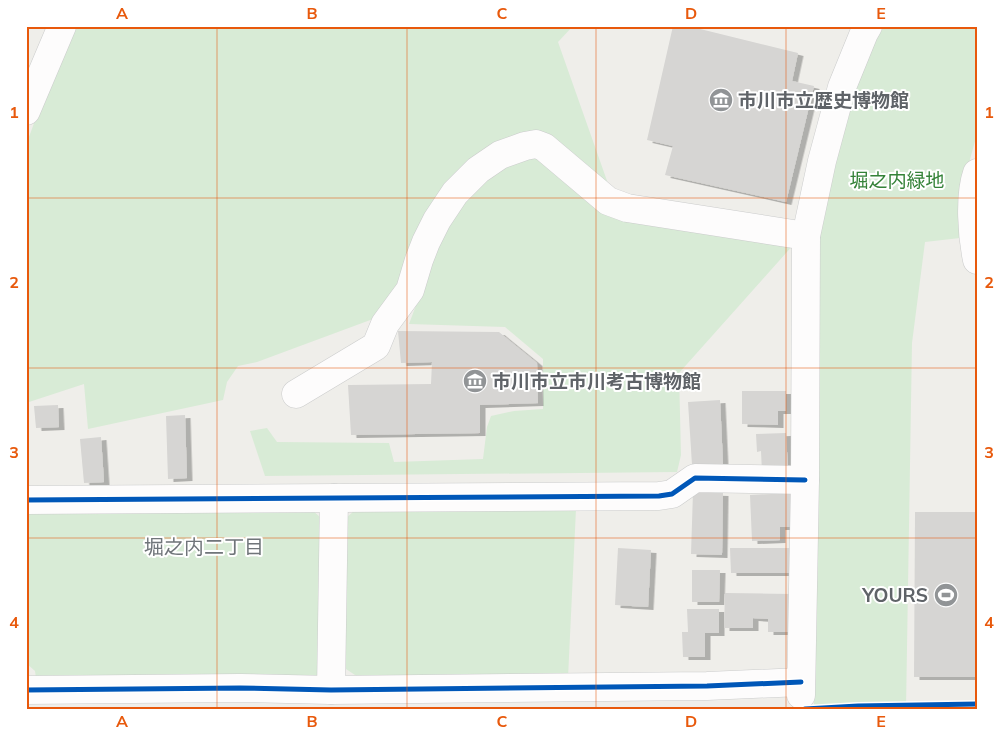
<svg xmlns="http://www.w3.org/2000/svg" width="1003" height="735" viewBox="0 0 1003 735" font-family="Mulish,'Noto Sans JP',sans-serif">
  <defs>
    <filter id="shadow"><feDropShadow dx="5.5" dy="3" stdDeviation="0" flood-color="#0004"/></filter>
  </defs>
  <rect width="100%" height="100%" fill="#efeeea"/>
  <g fill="#d8ebd6">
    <polygon points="74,26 573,26 558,42 612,195 546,140 490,149 398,291 373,319 257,362 238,366 227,382 223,400 88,429 84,384 26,403 26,145 47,88"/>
    <polygon points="882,26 977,26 977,134 964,181 960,238 925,242 912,343 906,709 814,709 816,359 819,232 834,159 856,87 877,33"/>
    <polygon points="530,154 605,209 795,243 679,373 681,455 677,472 265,476 250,431 267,428 277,442 389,443 394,462 483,459 487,427 491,416 514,411 543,409 543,359 505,327 409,324 446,226 482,179"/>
    <polygon points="576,509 568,678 361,679 346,669 346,518 354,511"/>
    <polygon points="312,510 320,517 323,679 36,678 35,671 26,663 26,511"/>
  </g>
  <g fill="#d6d5d3" filter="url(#shadow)">
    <polygon points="673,26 688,26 798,53 792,81 814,86 786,202 665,175 673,146 647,140"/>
    <polygon points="398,331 499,332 537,363 538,403 480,405 480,433 351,435 348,385 431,384 432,362 401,363"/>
    <polygon points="742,391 786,391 786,411 778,411 778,425 742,424"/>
    <polygon points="720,400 723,464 692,465 688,402"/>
    <polygon points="58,405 59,427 36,428 34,406"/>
    <polygon points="185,415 187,478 168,479 166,416"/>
    <polygon points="786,433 788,470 762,472 761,451 757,452 756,434"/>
    <polygon points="101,437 104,482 84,483 80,439"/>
    <polygon points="693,492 723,493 722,555 691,554"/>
    <polygon points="793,493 794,527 780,527 780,540 752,541 750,495"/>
    <polygon points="915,512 977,512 977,677 914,677"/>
    <polygon points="618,548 651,550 648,607 615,605"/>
    <polygon points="730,548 792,548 792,573 731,573"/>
    <polygon points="692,570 720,570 719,602 692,602"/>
    <polygon points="725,593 794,594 793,632 768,632 768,619 753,618 753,628 724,628"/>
    <polygon points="687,609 719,609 719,633 705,633 705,657 683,657 682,632 688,632"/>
  </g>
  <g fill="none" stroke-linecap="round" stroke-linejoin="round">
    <g stroke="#cbcccc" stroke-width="29">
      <g id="minor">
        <polyline points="26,111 62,26"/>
        <path d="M977 173C969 196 972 236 977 260"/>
        <polyline points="296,394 376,346 385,324 410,290 419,260 426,242 437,220 455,193 478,170 500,155 525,146 536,144 544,147 608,201 627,208 806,236"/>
        <polyline points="26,500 659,496 672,494 695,478 805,480"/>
        <polyline points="26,690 240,688 331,690 707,686 801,682"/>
        <polyline points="331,690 334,498"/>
        <polyline points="801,695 805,480 806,236 822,161 842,87 864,33 868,26"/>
      </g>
    </g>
    <use href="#minor" stroke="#fdfcfc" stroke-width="28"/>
    <g stroke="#fff" stroke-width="8">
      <g id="cycleway">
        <polyline points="26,500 659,496 672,494 695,478 805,480"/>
        <polyline points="26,690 240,688 331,690 707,686 801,682"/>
        <polyline points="805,709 858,706 977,704"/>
      </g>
    </g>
    <use href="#cycleway" stroke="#0057b8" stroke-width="5"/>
  </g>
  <path fill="none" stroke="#e8590c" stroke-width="1" stroke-opacity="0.55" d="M217 26V709M407 26V709M596 26V709M786 26V709M26 198H977M26 368H977M26 538H977"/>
  <defs>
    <g id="museum-disc" transform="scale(1.25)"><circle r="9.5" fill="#919496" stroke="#fff"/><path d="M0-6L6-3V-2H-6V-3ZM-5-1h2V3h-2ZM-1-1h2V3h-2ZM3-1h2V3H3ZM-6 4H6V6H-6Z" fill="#fff"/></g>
    <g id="stadium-disc" transform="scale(1.25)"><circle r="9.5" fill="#919496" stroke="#fff"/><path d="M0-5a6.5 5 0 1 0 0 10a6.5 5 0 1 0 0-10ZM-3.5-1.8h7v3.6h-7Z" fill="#fff"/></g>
  </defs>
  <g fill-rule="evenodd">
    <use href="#museum-disc" x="721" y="100"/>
    <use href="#museum-disc" x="475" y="381"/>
    <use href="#stadium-disc" x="946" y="595"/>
  </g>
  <g text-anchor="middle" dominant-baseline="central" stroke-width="4" stroke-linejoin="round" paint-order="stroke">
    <g font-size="19" font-weight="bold" fill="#5f6368" stroke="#fff" text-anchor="start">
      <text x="738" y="100">市川市立歴史博物館</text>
      <text x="492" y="381">市川市立市川考古博物館</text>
      <text x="928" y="595" text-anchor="end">YOURS</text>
    </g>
    <g font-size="19" fill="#348238" stroke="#fff">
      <text x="897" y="180">堀之内緑地</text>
    </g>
    <g font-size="20" fill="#70757a" stroke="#fff">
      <text x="204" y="546">堀之内二丁目</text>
    </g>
  </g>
  <rect width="1003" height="735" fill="none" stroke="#ffffff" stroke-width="55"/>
  <rect x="28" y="28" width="948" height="680" fill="none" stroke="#e8590c" stroke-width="2"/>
  <g font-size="16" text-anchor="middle" font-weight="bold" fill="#e8590c">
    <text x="122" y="19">A</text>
    <text x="312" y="19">B</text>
    <text x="502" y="19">C</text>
    <text x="691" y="19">D</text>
    <text x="881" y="19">E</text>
    <text x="14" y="118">1</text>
    <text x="989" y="118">1</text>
    <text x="14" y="288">2</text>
    <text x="989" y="288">2</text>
    <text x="14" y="458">3</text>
    <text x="989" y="458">3</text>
    <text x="14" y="628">4</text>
    <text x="989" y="628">4</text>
    <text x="122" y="727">A</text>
    <text x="312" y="727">B</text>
    <text x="502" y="727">C</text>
    <text x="691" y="727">D</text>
    <text x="881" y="727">E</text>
  </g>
</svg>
